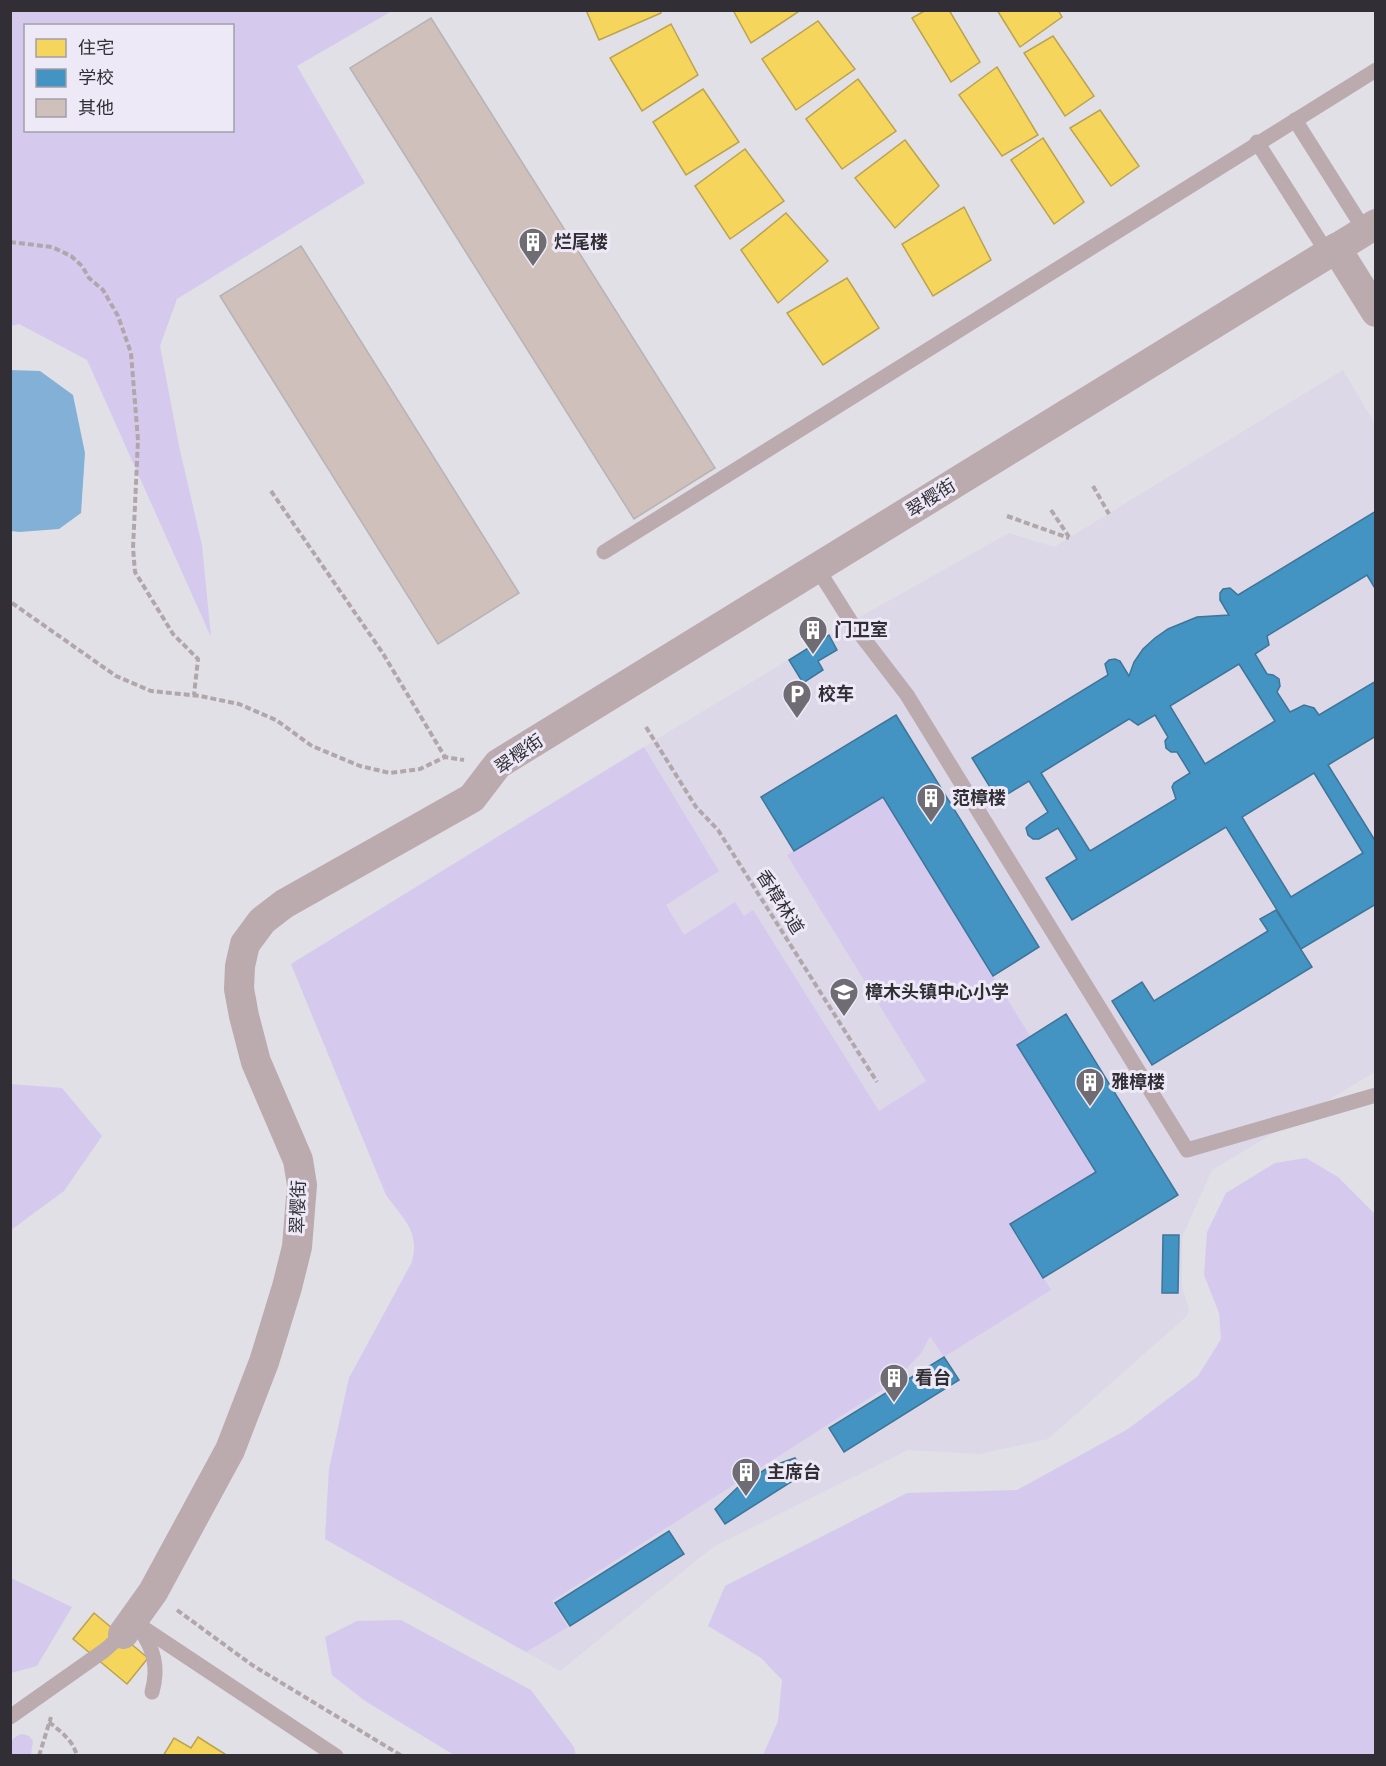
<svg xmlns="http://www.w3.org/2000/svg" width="1386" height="1766" viewBox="0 0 1386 1766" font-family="'Varela Round','Noto Sans SC',sans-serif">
  <rect width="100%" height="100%" fill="#e1e0e6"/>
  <polygon fill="#dcd8e7" points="1343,370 1375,424 1375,1072 1212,1170 1182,1237 1182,1287 1189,1309 1187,1316 1048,1439 980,1454 908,1450 713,1547 560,1671 325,1539 329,1469 349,1378 412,1262 415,1242 413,1233 408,1225 386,1195 291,964 589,780 851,622 1009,533 1054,547"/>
  <g fill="#d5caee" fill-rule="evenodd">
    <path d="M11 10 392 11 297 66 365 183 177 299 160 346 179 446 202 545 211 637 87 360 19 324 11 326ZM26 26H232V130H26Z"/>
    <path d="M644 747 719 871 666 905 684 935 735 902 744 916 753 910 879 1111 926 1081 787 855 883 797 1030 1036 1017 1045 1096 1172 1010 1224 1051 1290 944 1357 930 1336 922 1352 893 1383 552 1601 568 1627 526 1652 325 1539 329 1469 349 1378 412 1262C420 1231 403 1218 386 1195L291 964Z"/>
    <polygon points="11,1084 62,1088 102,1136 64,1191 11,1230"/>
    <polygon points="1306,1158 1338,1177 1375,1214 1375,1755 763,1755 778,1721 782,1680 761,1658 708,1626 725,1586 907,1493 1017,1490 1128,1429 1198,1376 1221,1339 1219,1313 1204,1275 1207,1232 1226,1193 1275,1163"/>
    <polygon points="11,1578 72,1607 37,1666 11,1673"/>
    <polygon points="401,1620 531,1690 574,1747 576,1755 454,1755 365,1701 332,1675 325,1637 357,1621"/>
    <path d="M23 1734 29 1736 33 1741 31 1755H11C10 1745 10 1736 23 1734Z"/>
  </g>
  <polygon fill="#82b0d6" points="10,370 40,371 73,395 85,453 81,513 59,529 19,532 11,531"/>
  <g fill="#f6d55c" stroke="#bba350" stroke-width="1.5">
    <polygon points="586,10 660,10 661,13 599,40"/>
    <polygon points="733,10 801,10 751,43"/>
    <polygon points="926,10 949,10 980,62 951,82 912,18"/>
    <polygon points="997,10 1058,10 1062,17 1020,47"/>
    <polygon points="818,21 855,69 796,110 762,59"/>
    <polygon points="671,24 698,75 642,111 610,58"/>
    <polygon points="1053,36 1094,96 1065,116 1024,53"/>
    <polygon points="997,67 1038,135 1002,156 959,95"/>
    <polygon points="858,79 896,131 842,169 806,119"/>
    <polygon points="703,89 739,142 686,175 653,122"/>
    <polygon points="1100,110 1139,166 1111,186 1070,128"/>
    <polygon points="1043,138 1084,202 1054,224 1011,160"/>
    <polygon points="905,140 939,186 895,228 855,178"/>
    <polygon points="745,149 784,201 730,239 695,186"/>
    <polygon points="964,207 991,260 933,296 902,244"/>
    <polygon points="786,213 828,261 778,303 741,250"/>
    <polygon points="847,278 879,328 823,365 787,313"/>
    <polygon points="94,1613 148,1658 127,1684 73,1639"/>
    <polygon points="198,1737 228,1756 163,1756 174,1738 191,1748"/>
  </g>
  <g fill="#4393c3" stroke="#3e7598" stroke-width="1.5" fill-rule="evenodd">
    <path d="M1376 511V590L1367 575 1267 636 1269 645 1255 654 1267 674 1273 675 1279 679 1280 686 1277 692 1290 712 1304 705 1314 708 1319 715 1376 681V736L1328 765 1376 842V904L1301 949 1226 827 1072 920 1046 878 1077 859 1058 828 1039 839H1033L1028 835 1026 828 1030 824 1048 812 1029 781 998 800 972 758 1108 675 1105 664 1109 660 1115 659 1120 661 1129 676 1134 662 1143 649 1155 638 1168 629 1197 617 1229 615 1220 600V593L1223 589 1230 588 1238 595ZM1239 664 1275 721 1205 764 1170 706ZM1155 715 1168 737 1165 741 1166 748 1171 752H1177L1190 773 1174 783 1172 787 1176 799 1090 851 1041 773 1129 719 1138 725ZM1314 773 1363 853 1291 897 1242 817Z"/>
    <polygon points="829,635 837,650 818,661 823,670 803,683 789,660"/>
    <polygon points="896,715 1039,947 993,976 883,797 794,851 761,797"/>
    <polygon points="1276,910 1312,967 1152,1065 1112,1001 1142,982 1154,1001 1268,931 1260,919"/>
    <polygon points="1066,1014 1178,1195 1043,1278 1010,1224 1096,1172 1017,1045"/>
    <polygon points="1163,1235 1179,1235 1178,1293 1162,1293"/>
    <polygon points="944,1357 959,1380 844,1452 829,1428"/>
    <polygon points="795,1458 805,1473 725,1524 715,1509 738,1487 769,1467"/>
    <polygon points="669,1531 684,1554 570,1626 555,1603"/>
  </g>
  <g fill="#cfc0bc" stroke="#b7b3b4" stroke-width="1.5">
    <polygon points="431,18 715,468 634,519 350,68"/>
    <polygon points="301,246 519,593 438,644 220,296"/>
  </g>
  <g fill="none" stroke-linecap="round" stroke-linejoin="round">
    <g stroke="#b1a7ab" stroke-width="4" stroke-dasharray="6 3" stroke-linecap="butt">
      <polyline points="10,242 52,247 71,256 82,266 89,278 103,290 118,316 131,353 138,440 133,548 135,572 173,634 198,659 194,695"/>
      <polyline points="1093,486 1109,514"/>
      <polyline points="271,491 382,652 445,757"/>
      <polyline points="1051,510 1069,537"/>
      <polyline points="1007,516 1069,538"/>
      <polyline points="12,603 116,676 151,691 200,696 239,704 276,720 312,746 360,766 390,773 420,769 445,757 464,760"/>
      <polyline points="646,727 696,807 718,830 877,1082"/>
      <polyline points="177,1610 252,1665 402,1756"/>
      <path d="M49 1722C61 1732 73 1740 77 1756"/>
      <polyline points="39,1756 51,1717"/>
    </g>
    <g stroke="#bbaaae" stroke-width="15">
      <polyline points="1295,120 1365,231"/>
      <polyline points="1257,142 1328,254"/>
      <polyline points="604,552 1376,70"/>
      <polyline points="817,568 851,622 907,695 1187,1150 1376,1095"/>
      <polyline points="133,1621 336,1756"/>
      <path d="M139 1628C154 1649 159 1667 152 1692"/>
      <polyline points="10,1717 105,1650 123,1634"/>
    </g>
    <g stroke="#bbaaae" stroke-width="30">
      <polyline points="1336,248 1376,312"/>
      <polyline points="123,1634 153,1592 230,1450 264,1362 287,1287 297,1247 302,1185 298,1160 256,1062 244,1016 239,989 240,966 245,944 262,921 284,904 472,798 498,764 1376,224"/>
    </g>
  </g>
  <defs>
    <g id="building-pin" transform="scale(1.5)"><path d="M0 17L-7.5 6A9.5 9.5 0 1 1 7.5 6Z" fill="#6f6d73" stroke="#ede9f7"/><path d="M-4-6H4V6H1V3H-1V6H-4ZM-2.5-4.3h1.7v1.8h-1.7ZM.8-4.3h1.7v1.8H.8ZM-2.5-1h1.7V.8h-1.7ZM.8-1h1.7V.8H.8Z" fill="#fff"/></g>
    <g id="parking-pin" transform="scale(1.5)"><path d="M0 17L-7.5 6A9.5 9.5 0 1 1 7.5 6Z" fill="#6f6d73" stroke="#ede9f7"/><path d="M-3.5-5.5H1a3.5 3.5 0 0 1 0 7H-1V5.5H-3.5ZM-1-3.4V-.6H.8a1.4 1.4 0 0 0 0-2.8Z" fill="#fff"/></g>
    <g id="school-pin" transform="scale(1.5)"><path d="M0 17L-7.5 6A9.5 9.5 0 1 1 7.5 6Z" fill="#6f6d73" stroke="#ede9f7"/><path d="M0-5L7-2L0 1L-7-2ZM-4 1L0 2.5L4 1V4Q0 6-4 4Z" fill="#fff"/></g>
  </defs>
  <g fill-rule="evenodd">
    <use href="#building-pin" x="533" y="242"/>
    <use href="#building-pin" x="813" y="630"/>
    <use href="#parking-pin" x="797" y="694"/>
    <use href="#building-pin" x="931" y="798"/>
    <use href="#school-pin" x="844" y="992"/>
    <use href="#building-pin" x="1090" y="1082"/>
    <use href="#building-pin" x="894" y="1378"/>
    <use href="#building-pin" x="746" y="1472"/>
  </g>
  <g text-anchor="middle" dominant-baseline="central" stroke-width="6" stroke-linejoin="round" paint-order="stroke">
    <g font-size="18" font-weight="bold" fill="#312f35" stroke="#ede9f7" text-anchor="start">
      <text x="554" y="242">烂尾楼</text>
      <text x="834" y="630">门卫室</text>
      <text x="818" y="694">校车</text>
      <text x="952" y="798">范樟楼</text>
      <text x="865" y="992">樟木头镇中心小学</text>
      <text x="1111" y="1082">雅樟楼</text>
      <text x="915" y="1378">看台</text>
      <text x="767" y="1472">主席台</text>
    </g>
    <g font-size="18" fill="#312f35" stroke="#ede9f7">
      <text transform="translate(931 498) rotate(-32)">翠樱街</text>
      <text transform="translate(519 754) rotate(-35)">翠樱街</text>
      <text transform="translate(780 902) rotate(58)">香樟林道</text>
      <text transform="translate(298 1207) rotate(-88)">翠樱街</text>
    </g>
  </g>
  <rect width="1386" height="1766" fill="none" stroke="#312f35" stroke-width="24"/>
  <rect x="24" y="24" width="210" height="108" fill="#ede9f7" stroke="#a29fa9" stroke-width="1.5"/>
  <rect x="36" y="39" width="30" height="18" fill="#f6d55c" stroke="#a29fa9" stroke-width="1.5"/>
  <text x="78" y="54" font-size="18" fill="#312f35">住宅</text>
  <rect x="36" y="69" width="30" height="18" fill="#4393c3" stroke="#a29fa9" stroke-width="1.5"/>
  <text x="78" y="84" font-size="18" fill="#312f35">学校</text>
  <rect x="36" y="99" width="30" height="18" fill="#cfc0bc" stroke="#a29fa9" stroke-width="1.5"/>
  <text x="78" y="114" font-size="18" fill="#312f35">其他</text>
</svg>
